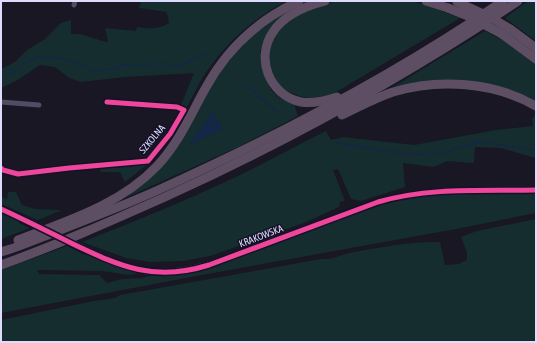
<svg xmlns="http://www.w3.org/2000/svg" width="537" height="343" viewBox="0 0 537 343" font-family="'Asap Condensed',sans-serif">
  <rect width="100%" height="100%" fill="#181723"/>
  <g fill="#152d2e">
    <path d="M141 1H286C252 19 224 45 203 77 197 87 192 98 186 109L181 105 194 73 125 77 81 82 69 78 55 67 40 65 16 81 1 88V69L15 62 27 50 45 39 61 23 71 20V34H80L106 42 108 41 105 28 136 31 137 27C147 29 160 29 169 23L168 16 166 12 139 8Z"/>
    <polygon points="306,1 314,1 265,37 260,52 261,63 267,82 271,90 280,98 294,104 298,116 238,147 125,198 139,187 215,78 242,43 283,12"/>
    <path d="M339 1H411L423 4 460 18 333 94C327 95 320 97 314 98 298 98 278 90 271 73 270 71 270 67 270 64 269 54 268 47 273 37 284 16 317 5 339 1Z"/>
    <polygon points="528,1 536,1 536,41 505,18"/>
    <polygon points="485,31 515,47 536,63 536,101 529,97 505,89 393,87"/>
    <path d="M536 114V157H532L501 148 475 147 474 163 447 161 434 167 403 163 405 187 361 201 351 199 338 169 333 170 345 201 340 202 339 207 306 222 210 256 184 261 150 262 126 258 82 242C136 221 190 199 242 174 270 160 298 145 326 131L331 140 343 137 414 145 496 130 533 126 532 119Z"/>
    <polygon points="149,163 125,182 120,172 100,172 101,167"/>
    <polygon points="8,192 16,192 22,205 35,209 62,210 38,220 1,204 1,197 7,199"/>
    <polygon points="443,194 536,194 536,213 456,229 202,275 1,313 1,270 67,246 85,255 86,254 140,273 129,275 102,271 37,270 39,274 99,275 107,283 122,279 142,278 153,275 174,275 201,271 222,264 394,199"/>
    <polygon points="1,213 19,221 19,223 30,228 1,239"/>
    <path d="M536 219V342H1V320L94 301 115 298 120 295 321 259C333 260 343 254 354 252 383 247 411 241 440 242L445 265 459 264 467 260V253L461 237 477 231Z"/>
  </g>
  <polygon fill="#132747" points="213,111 222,129 189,145"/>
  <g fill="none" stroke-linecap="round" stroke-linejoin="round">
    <g stroke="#132747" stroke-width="1.5">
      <path d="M1 77 13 72 26 62 37 57 61 58 93 70 112 69 123 65 166 64C184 71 193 55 208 53"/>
      <polyline points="246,85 277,112"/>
      <polyline points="337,143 401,153 423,155 443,153 477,142 536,150"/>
    </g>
    <g stroke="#4e4d63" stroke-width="5">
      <polyline points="74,5 75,1"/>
      <polyline points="1,102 39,105"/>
      <polyline points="1,168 3,170 18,174 69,168 148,161 170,134 184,110 177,107 107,102"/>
    </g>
    <g stroke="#515069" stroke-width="7">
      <polyline points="1,209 27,221"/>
      <path d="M88 251C109 261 130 270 154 272 195 275 233 256 270 242 306 229 342 216 378 202 429 187 484 191 536 190"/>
    </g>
    <g stroke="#5e4e63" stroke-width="9">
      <path d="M325 1C306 6 284 15 273 32 255 58 269 95 301 102 313 104 325 101 337 97"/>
      <polyline points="426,1 448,8"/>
      <polyline points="510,29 536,48"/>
      <polyline points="502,34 536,59"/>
      <path d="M342 115C359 107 375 98 393 92 439 78 494 82 536 106"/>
      <path d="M18 240C67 221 120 205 157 166 178 144 190 116 205 89 226 50 258 20 299 1"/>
      <path d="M1 252C19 247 37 239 55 232 89 219 122 206 156 191 276 137 394 76 503 1"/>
      <path d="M1 265C57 245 111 221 165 197 288 141 406 76 518 1"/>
    </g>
    <polyline stroke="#515069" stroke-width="7" points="27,221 88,251"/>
    <g stroke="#5e4e63" stroke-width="9">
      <polyline points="457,2 490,17 510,29"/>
      <polyline points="448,8 468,16 502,34"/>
    </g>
    <g stroke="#151228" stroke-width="8">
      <g id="cycleway">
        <polyline points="1,168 3,170 18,174 69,168 148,161 170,134 184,110 177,107 107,102"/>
        <path d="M1 209C25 220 49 232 73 244 121 267 155 282 209 265L378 202C429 187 484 191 536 190"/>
      </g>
    </g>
    <use href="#cycleway" stroke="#ed469a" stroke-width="5"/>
  </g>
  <g text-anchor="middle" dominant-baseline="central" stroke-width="3" stroke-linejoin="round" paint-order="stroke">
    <g font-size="10" fill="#dedbfd" stroke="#151228">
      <text transform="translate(152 139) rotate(-50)">SZKOLNA</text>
      <text transform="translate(261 236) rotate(-21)">KRAKOWSKA</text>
    </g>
  </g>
  <rect width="537" height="343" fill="none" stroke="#dedbfd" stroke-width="4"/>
</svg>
